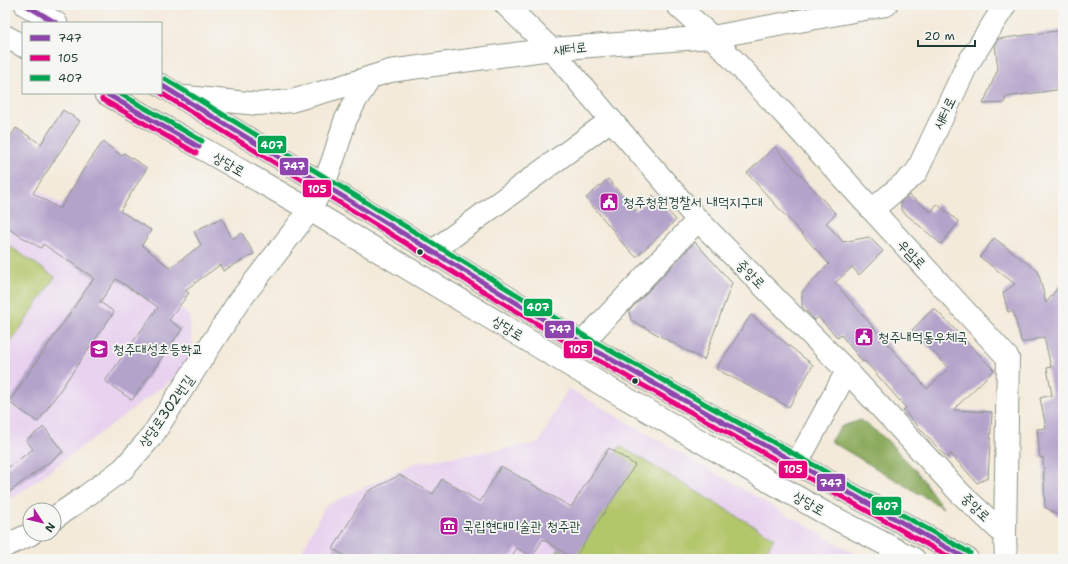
<svg xmlns="http://www.w3.org/2000/svg" width="1068" height="564" viewBox="0 0 1068 564" font-family="'Shantell Sans','Poor Story',sans-serif">
  <rect width="100%" height="100%" fill="#f6f6f2"/>
  <filter id="ink" filterUnits="userSpaceOnUse"><feTurbulence type="fractalNoise" baseFrequency=".025" numOctaves="2"/><feDisplacementMap in="SourceGraphic" scale="8" xChannelSelector="R" yChannelSelector="G"/><feConvolveMatrix kernelMatrix="1 2 1 2 8 2 1 2 1" color-interpolation-filters="sRGB"/></filter>
  <filter id="wash" filterUnits="userSpaceOnUse"><feTurbulence type="fractalNoise" baseFrequency=".012" numOctaves="4" result="noise"/><feDisplacementMap in="SourceGraphic" scale="16" xChannelSelector="R" yChannelSelector="G"/><feGaussianBlur stdDeviation="0.9" result="paint"/><feColorMatrix in="noise" values="0 0 0 0 0 0 0 0 0 0 0 0 0 0 0 0 0 1.4 0 .05"/><feComposite in="paint" operator="in"/></filter>
  <g filter="url(#wash)">
    <rect width="100%" height="100%" fill="#f4eada"/>
    <g fill="#e8d2ef">
      <polygon points="5,169 65,207 159,286 189,316 191,336 197,361 5,504"/>
      <polygon points="568,388 864,559 298,559 325,506 415,463 539,443"/>
    </g>
    <g fill="#b2c66b" stroke="#688250">
      <polygon points="5,243 55,277 5,351"/>
      <polygon points="620,446 774,538 762,559 553,559"/>
    </g>
    <polygon fill="#8dab5f" stroke="#56744a" points="861,420 886,439 918,473 943,508 830,441 842,426"/>
    <g id="blocks">
      <g fill="#b3a2ca">
        <polygon points="1063,30 1063,89 1006,97 1004,103 983,104 998,69 995,44 998,39"/>
        <polygon points="63,110 80,121 33,193 60,209 85,167 103,142 122,156 124,153 147,168 120,211 151,230 142,245 170,268 201,245 194,231 222,218 232,239 242,233 254,254 223,271 220,265 185,290 189,293 169,320 182,329 132,400 105,381 158,307 116,279 100,302 114,312 38,422 9,402 94,278 43,244 41,248 5,227 5,145 16,128 41,144"/>
        <polygon points="775,147 836,214 826,223 843,242 869,237 883,251 859,275 852,267 835,283 927,389 949,368 912,330 934,308 994,370 953,410 992,412 988,478 977,483 951,454 947,458 903,410 906,408 865,361 863,362 841,335 838,338 818,317 815,320 802,307 802,292 829,264 747,173"/>
        <polygon points="608,179 635,211 653,195 676,220 636,257 616,236 617,235 586,198"/>
        <polygon points="909,195 931,212 937,204 959,222 941,244 901,210 901,202"/>
        <polygon points="994,238 1038,271 1046,303 1063,281 1063,518 1045,507 1043,457 1040,458 1037,429 1046,428 1040,398 1052,395 1047,368 1051,367 1044,337 1022,343 1013,311 1008,312 1003,293 1015,284 980,257"/>
        <polygon points="695,242 732,283 704,360 631,320 629,311"/>
        <polygon points="751,315 813,365 789,407 716,369"/>
        <polygon points="44,427 63,452 5,495 5,470 33,449 26,440"/>
        <polygon points="609,448 635,465 574,559 543,539 532,557 517,548 510,559 350,559 333,549 367,492 400,475 433,494 442,479 480,502 501,466 571,507"/>
      </g>
    </g>
  </g>
  <g filter="url(#ink)">
    <use href="#blocks" fill-opacity="0" stroke="#8a9487" stroke-width="1"/>
    <g fill="none" stroke-linecap="round" stroke-linejoin="round">
      <g stroke="#8a9487" stroke-width="24">
        <g id="street">
          <polyline points="506,5 551,49 611,120 698,220 847,371 960,493 1005,535"/>
          <polyline points="872,210 916,173 967,65 1005,5"/>
          <polyline points="433,251 611,120"/>
          <polyline points="582,343 698,220"/>
          <polyline points="797,463 847,371"/>
          <polyline points="54,518 86,496 123,469 152,436 237,304 310,210 324,184"/>
          <polyline points="5,546 31,534"/>
        </g>
      </g>
      <g stroke="#8a9487" stroke-width="24">
        <g id="secondary">
          <polyline points="26,5 56,23"/>
          <polyline points="677,5 712,37 787,117 1008,358 1005,535 1006,559"/>
          <polyline points="5,36 23,46"/>
          <polyline points="161,85 582,343 967,559"/>
          <polyline points="105,93 310,210 591,378 823,512 914,559"/>
          <polyline points="186,97 258,104 291,101 337,88 371,77"/>
          <polyline points="324,184 334,157 345,121 356,100 371,77 390,71 551,49 712,37 886,5"/>
        </g>
      </g>
      <use href="#street" stroke="#fff" stroke-width="22"/>
      <use href="#secondary" stroke="#fff" stroke-width="22"/>
      <g stroke="#f6f6f2" stroke-width="8">
        <g id="bus-1">
          <polyline points="26,5 56,23"/>
          <polyline points="161,85 582,343 967,559"/>
          <polyline points="105,93 199,147"/>
        </g>
      </g>
      <g stroke="#f6f6f2" stroke-width="8">
        <g id="bus-2">
          <polyline points="161,93 578,349 953,559"/>
          <polyline points="102,99 196,153"/>
        </g>
      </g>
      <g stroke="#f6f6f2" stroke-width="8">
        <g id="bus-3">
          <polyline points="165,79 586,337 970,553"/>
          <polyline points="119,93 202,141"/>
        </g>
      </g>
      <use href="#bus-1" stroke="#8e44ad" stroke-width="5"/>
      <use href="#bus-2" stroke="#e5007d" stroke-width="5"/>
      <use href="#bus-3" stroke="#00a651" stroke-width="5"/>
    </g>
  </g>
  <defs>
    <g id="civic-square" transform="scale(1)"><rect x="-9" y="-9" width="18" height="18" rx="4" fill="#b5179e" stroke="#f6f6f2"/><path d="M-.6-6.5H3V-4.5H.6V-3L4-1V1h2V6H-6V1h2V-1L-.6-3ZM-1.2 2.5V6h2.4V2.5Z" fill="#fff"/></g>
    <g id="school-square" transform="scale(1)"><rect x="-9" y="-9" width="18" height="18" rx="4" fill="#b5179e" stroke="#f6f6f2"/><path d="M0-5L7-2L0 1L-7-2ZM-4 1L0 2.5L4 1V4Q0 6-4 4Z" fill="#fff"/></g>
    <g id="museum-square" transform="scale(1)"><rect x="-9" y="-9" width="18" height="18" rx="4" fill="#b5179e" stroke="#f6f6f2"/><path d="M0-6L6-3V-2H-6V-3ZM-5-1h2V3h-2ZM-1-1h2V3h-2ZM3-1h2V3H3ZM-6 4H6V6H-6Z" fill="#fff"/></g>
  </defs>
  <g fill-rule="evenodd">
    <use href="#civic-square" x="609" y="202"/>
    <use href="#civic-square" x="864" y="337"/>
    <use href="#school-square" x="99" y="349"/>
    <use href="#museum-square" x="449" y="526"/>
  </g>
  <g fill="#1f3d34" stroke="#f6f6f2" stroke-width="1.5">
    <circle cx="420" cy="252" r="3.5"/>
    <circle cx="635" cy="381" r="3.5"/>
  </g>
  <g text-anchor="middle" dominant-baseline="central" stroke-width="3.5" stroke-linejoin="round" paint-order="stroke">
    <g font-size="14" fill="#1f3d34" stroke="#f6f6f2">
      <text transform="translate(570 48) rotate(-5)">새터로</text>
      <text transform="translate(944 113) rotate(-64)">새터로</text>
      <text transform="translate(229 164) rotate(30)">상당로</text>
      <text transform="translate(912 254) rotate(47)">우암로</text>
      <text transform="translate(751 274) rotate(45)">중앙로</text>
      <text transform="translate(508 328) rotate(31)">상당로</text>
      <text transform="translate(166 411) rotate(-55)">상당로302번길</text>
      <text transform="translate(809 503) rotate(30)">상당로</text>
      <text transform="translate(976 507) rotate(44)">중앙로</text>
    </g>
    <g font-size="14" fill="#1f3d34" stroke="#f6f6f2" text-anchor="start">
      <text x="623" y="202">청주청원경찰서 내덕지구대</text>
      <text x="878" y="337">청주내덕동우체국</text>
      <text x="113" y="349">청주대성초등학교</text>
      <text x="463" y="526">국립현대미술관 청주관</text>
    </g>
  </g>
  <g stroke="#f6f6f2" stroke-width="1.5">
    <rect x="257" y="135" width="30" height="19" rx="4" fill="#00a651"/>
    <rect x="279" y="157" width="30" height="19" rx="4" fill="#8e44ad"/>
    <rect x="302" y="179" width="30" height="19" rx="4" fill="#e5007d"/>
    <rect x="523" y="298" width="30" height="19" rx="4" fill="#00a651"/>
    <rect x="544" y="320" width="31" height="19" rx="4" fill="#8e44ad"/>
    <rect x="563" y="340" width="30" height="19" rx="4" fill="#e5007d"/>
    <rect x="778" y="460" width="30" height="19" rx="4" fill="#e5007d"/>
    <rect x="816" y="473" width="30" height="19" rx="4" fill="#8e44ad"/>
    <rect x="871" y="496" width="31" height="20" rx="4" fill="#00a651"/>
  </g>
  <g font-size="11" text-anchor="middle" font-weight="bold" fill="#fff">
    <text x="272" y="149">407</text>
    <text x="294" y="170">747</text>
    <text x="317" y="193">105</text>
    <text x="538" y="311">407</text>
    <text x="560" y="333">747</text>
    <text x="578" y="353">105</text>
    <text x="793" y="473">105</text>
    <text x="831" y="487">747</text>
    <text x="887" y="510">407</text>
  </g>
  <rect width="1068" height="564" fill="none" stroke="#f6f6f2" stroke-width="20"/>
  <rect x="22" y="22" width="140" height="72" fill="#f6f6f2" stroke="#a0aca6"/>
  <rect x="30" y="35" width="20" height="6" fill="#8e44ad" stroke="#a0aca6"/>
  <text x="58" y="42" font-size="12" fill="#1f3d34">747</text>
  <rect x="30" y="55" width="20" height="6" fill="#e5007d" stroke="#a0aca6"/>
  <text x="58" y="62" font-size="12" fill="#1f3d34">105</text>
  <rect x="30" y="75" width="20" height="6" fill="#00a651" stroke="#a0aca6"/>
  <text x="58" y="82" font-size="12" fill="#1f3d34">407</text>
  <g transform="translate(42 522) rotate(125)"><circle r="19" fill="#f6f6f2" stroke="#a0aca6"/>
  <path d="M0-3L7 15L0 10L-7 15Z" fill="#b5179e"/>
  <text y="-6" font-size="11" font-weight="bold" text-anchor="middle" fill="#1f3d34">N</text>
  </g>
  <path d="M918 40v6h57v-6" fill="none" stroke="#1f3d34" stroke-width="2"/>
  <text x="924" y="40" font-size="12" fill="#1f3d34" stroke="#f6f6f2" stroke-width="3" paint-order="stroke">20 m</text>
</svg>
